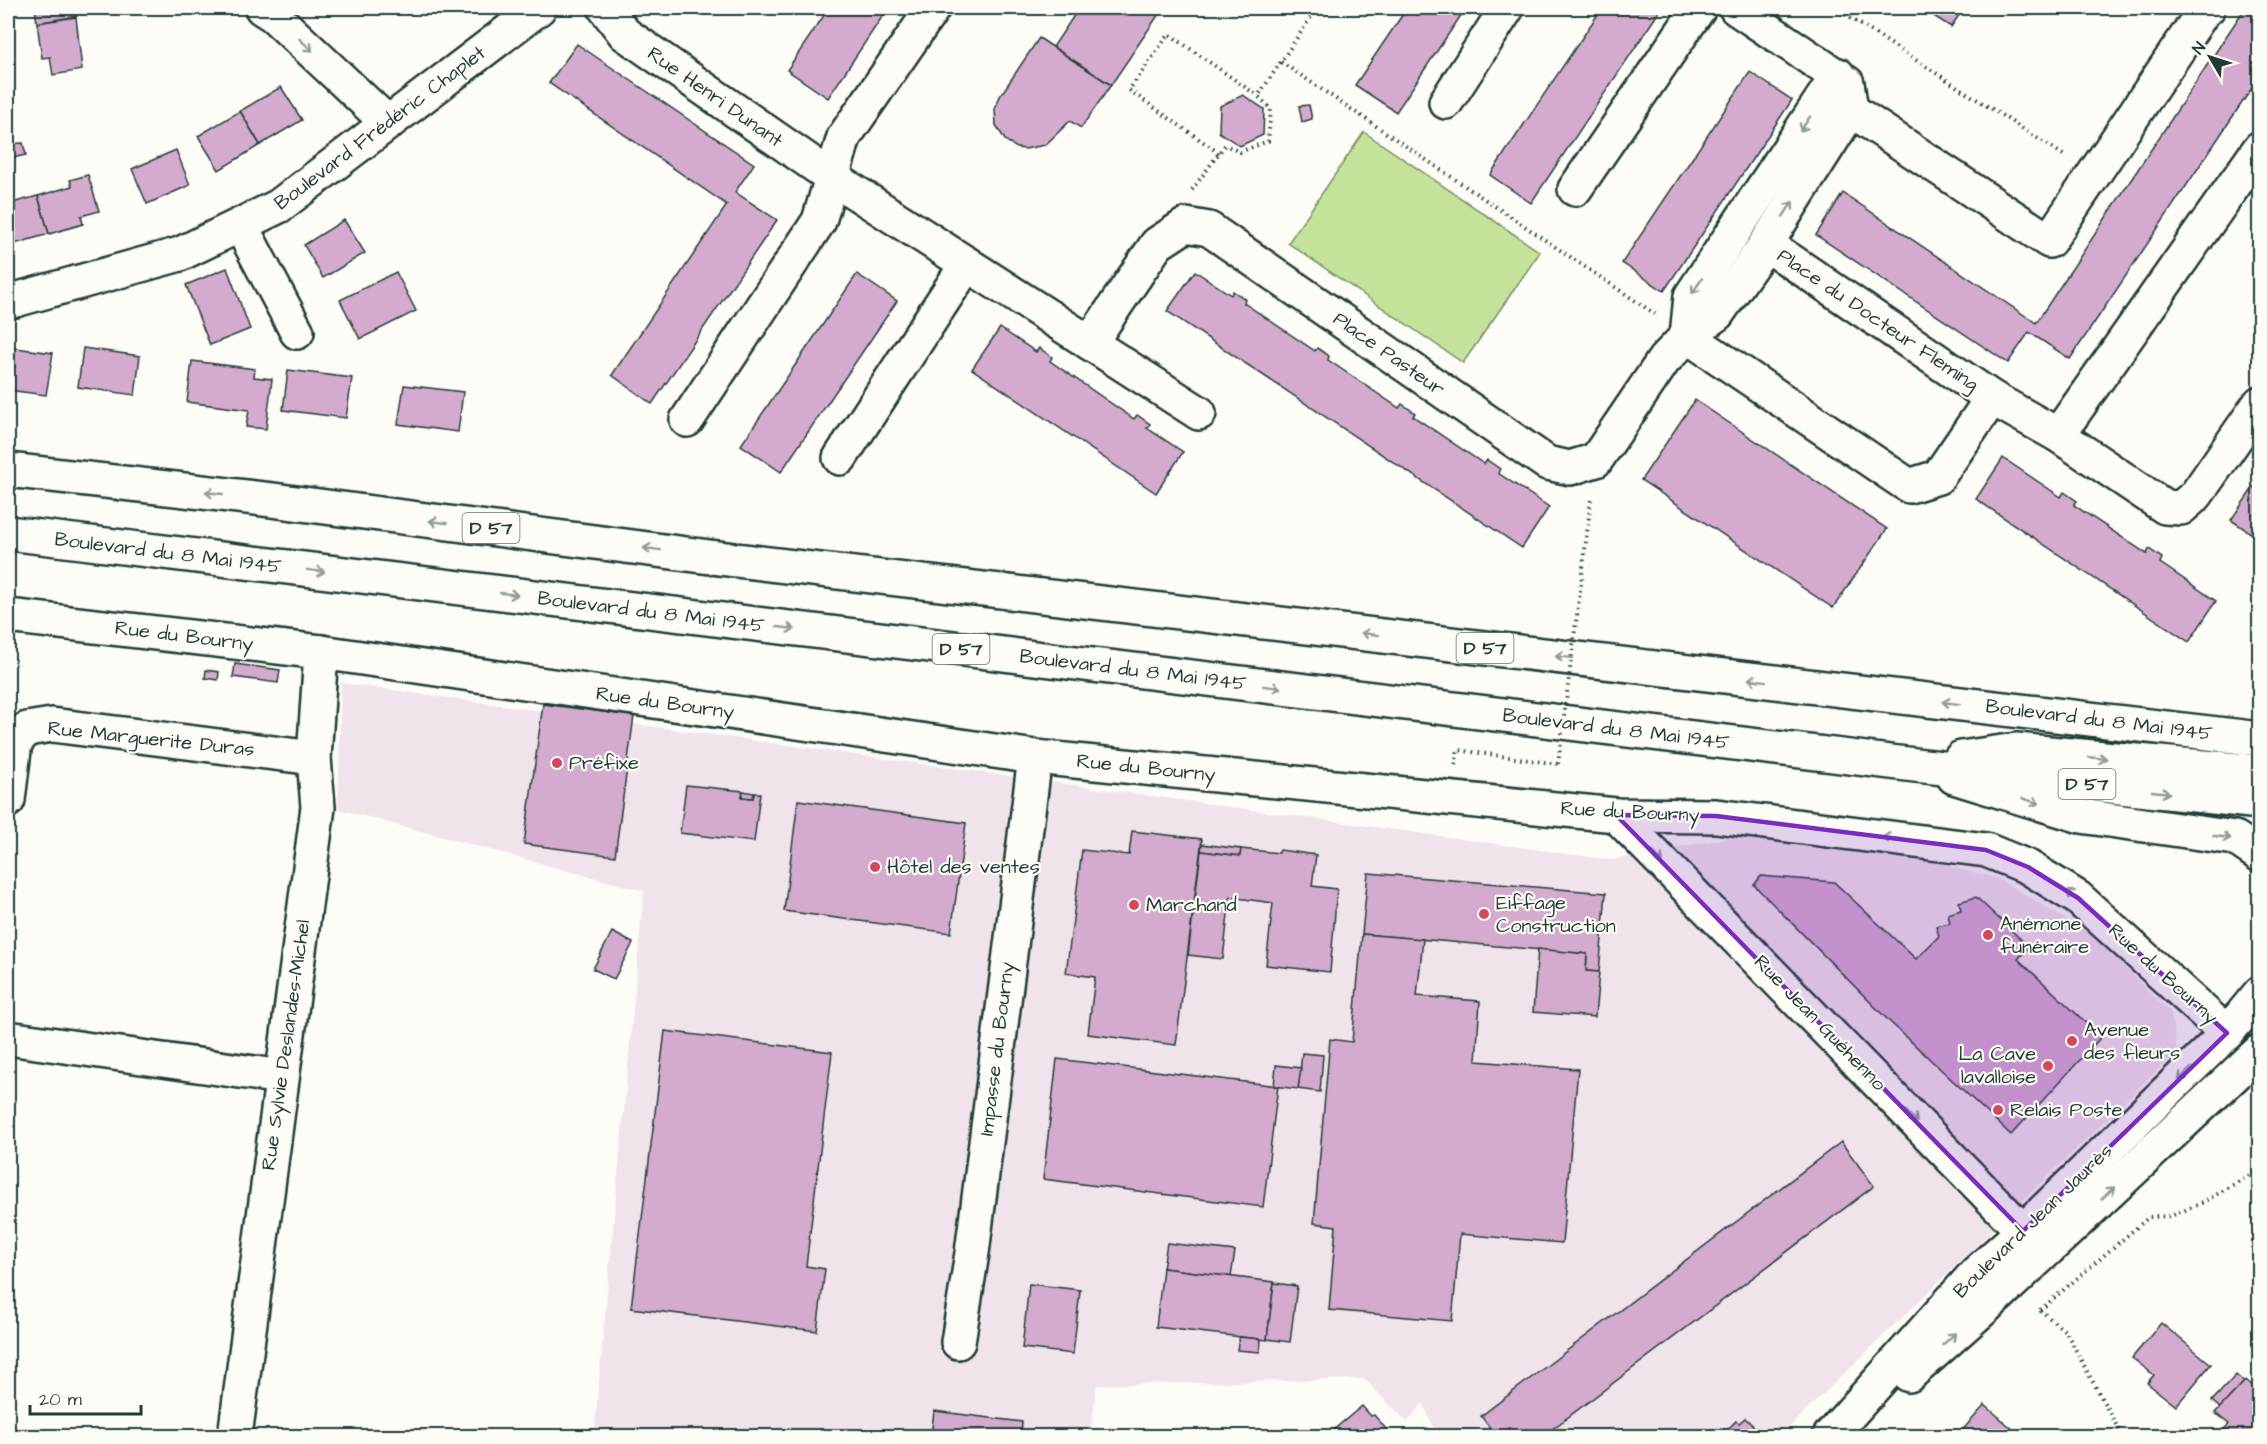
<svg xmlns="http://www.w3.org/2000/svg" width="2267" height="1444" viewBox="0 0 2267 1444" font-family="'Architects Daughter',sans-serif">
  <rect width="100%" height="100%" fill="#fdfcf7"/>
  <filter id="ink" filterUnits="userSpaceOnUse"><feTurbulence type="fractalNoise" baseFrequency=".0167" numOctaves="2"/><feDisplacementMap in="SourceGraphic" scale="12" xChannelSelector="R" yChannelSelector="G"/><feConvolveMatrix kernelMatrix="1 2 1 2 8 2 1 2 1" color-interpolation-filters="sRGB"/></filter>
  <g filter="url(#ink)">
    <polygon fill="#f1e3eb" points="341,683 1612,860 1737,836 1936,863 1997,878 2089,933 2171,1013 2177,1051 1780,1436 1437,1436 1423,1403 1407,1422 1364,1379 1097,1385 1090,1436 594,1436 644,891 338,809"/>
    <polygon fill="#c4e29a" stroke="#729067" stroke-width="1.5" points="1364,132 1540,252 1463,363 1288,243"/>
    <g fill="#d5aacf" stroke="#1f3d34" stroke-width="1.5">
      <polygon points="35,8 76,8 77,16 37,23"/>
      <polygon points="829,8 888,8 828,98 787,70"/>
      <polygon points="1079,8 1163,8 1111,85 1053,47"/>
      <polygon points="1407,8 1466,8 1396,112 1355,85"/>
      <polygon points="1602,8 1653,8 1659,12 1531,203 1490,175"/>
      <polygon points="1921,8 1964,8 1951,27"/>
      <polygon points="2245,8 2260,8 2260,76 2070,359 2029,332 2008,363 1816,235 1843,193 2036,323"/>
      <polygon points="76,17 82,70 53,75 50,57 42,58 37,23"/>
      <polygon points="1039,38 1111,85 1081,128 1070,121 1045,145 1025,149 1017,148 1005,140 996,125 995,109 1000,96"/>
      <polygon points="577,44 754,164 735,192 777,220 652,404 612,375 727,205 549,83"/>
      <polygon points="1750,72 1792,100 1664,291 1622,263"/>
      <polygon points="281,87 302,120 260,145 240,111"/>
      <polygon points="1243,95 1264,109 1263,135 1240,146 1219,132 1220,106"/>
      <polygon points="1309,105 1312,119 1302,122 1299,106"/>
      <polygon points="240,111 260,145 219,170 198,136"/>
      <polygon points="23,143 26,155 8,159 8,144"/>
      <polygon points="176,150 190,185 147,204 132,169"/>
      <polygon points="88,175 99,211 81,216 83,224 49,234 38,196 72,186 70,180"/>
      <polygon points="38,196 49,234 14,244 12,235 8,237 8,204"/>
      <polygon points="344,220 365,253 323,278 304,245"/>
      <polygon points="227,268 250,329 210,345 186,285"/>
      <polygon points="1195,271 1231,295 1233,291 1245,299 1244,303 1315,351 1317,348 1329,356 1328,360 1399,408 1402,404 1415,413 1413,416 1484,464 1487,460 1500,469 1498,473 1549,507 1522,548 1167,311"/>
      <polygon points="396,272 416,311 360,339 340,300"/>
      <polygon points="857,274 897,301 781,472 741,445"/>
      <polygon points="1000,328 1036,352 1039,348 1052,357 1050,361 1134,419 1137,415 1150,424 1147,428 1183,452 1156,493 972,369"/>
      <polygon points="8,347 53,353 46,395 8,390"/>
      <polygon points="83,348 140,356 135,395 78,387"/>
      <polygon points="192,361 255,369 254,377 272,379 266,429 246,427 249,410 187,402"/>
      <polygon points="288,370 352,378 346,418 283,410"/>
      <polygon points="404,385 463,392 458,432 398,424"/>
      <polygon points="1695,400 1887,529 1833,608 1641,480"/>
      <polygon points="2003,458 2061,497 2064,492 2077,501 2074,505 2147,554 2149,549 2162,558 2160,563 2216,601 2189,642 1976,499"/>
      <polygon points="2260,478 2260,539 2231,520"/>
      <polygon points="235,664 280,670 278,683 233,677"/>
      <polygon points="206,670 219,672 218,680 205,678"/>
      <polygon points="543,704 634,716 615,856 524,844"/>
      <polygon points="686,785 743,791 742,797 753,798 754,793 760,793 754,842 680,833"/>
      <polygon points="743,791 754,793 753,798 742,797"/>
      <polygon points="798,800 966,823 951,933 784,911"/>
      <polygon points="1132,831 1202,839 1176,1045 1088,1034 1095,977 1066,973 1082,850 1129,855"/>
      <polygon points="1202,844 1241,849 1240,856 1201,851"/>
      <polygon points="1241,849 1279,853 1280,850 1316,855 1312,886 1337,889 1330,972 1266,965 1273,903 1230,897 1223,959 1188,955 1201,851 1240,856"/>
      <polygon points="1368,873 1606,893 1599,972 1586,971 1587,954 1362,934"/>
      <polygon points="1761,876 1834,882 1916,959 1939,936 1936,926 1950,923 1948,914 1961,910 1959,902 1976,897 2029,947 2018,959 2101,1037 2011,1135 1890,1022 1754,885"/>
      <polygon points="612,932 633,943 614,979 593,969"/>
      <polygon points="1362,934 1423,939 1417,996 1480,1001 1476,1061 1578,1069 1562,1243 1460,1234 1452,1321 1329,1310 1336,1226 1314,1223 1330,1039 1352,1042"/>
      <polygon points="1538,949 1587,954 1586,971 1599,972 1595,1017 1533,1012"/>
      <polygon points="665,1031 832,1052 806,1266 825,1269 817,1331 631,1308"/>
      <polygon points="1302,1053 1323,1055 1320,1092 1298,1089"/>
      <polygon points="1057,1059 1278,1086 1263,1207 1043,1179"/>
      <polygon points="1276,1065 1301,1068 1298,1089 1274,1086"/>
      <polygon points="1841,1142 1874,1186 1543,1436 1515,1436 1509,1428 1496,1436 1481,1416"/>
      <polygon points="1167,1243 1235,1251 1231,1277 1163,1268"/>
      <polygon points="1163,1268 1274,1282 1267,1340 1156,1327"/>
      <polygon points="1274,1283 1297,1286 1290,1342 1267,1339"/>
      <polygon points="1029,1284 1080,1290 1073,1354 1022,1348"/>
      <polygon points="2161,1323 2211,1364 2176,1406 2147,1383 2154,1375 2132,1358"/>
      <polygon points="1239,1337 1261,1339 1260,1352 1237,1350"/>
      <polygon points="2236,1375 2244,1382 2220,1408 2212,1401"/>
      <polygon points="2246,1380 2260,1393 2260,1436 2218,1436 2229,1424 2215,1413"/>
      <polygon points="1985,1405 2015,1431 2011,1436 1957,1436"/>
      <polygon points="1362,1406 1371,1416 1374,1415 1392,1436 1326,1436"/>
      <polygon points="934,1411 1022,1422 1021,1436 931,1436"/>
      <polygon points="1745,1418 1764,1436 1721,1436 1736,1421 1739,1423"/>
    </g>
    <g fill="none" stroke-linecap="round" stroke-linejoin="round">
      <g stroke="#1f3d34" stroke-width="38">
        <g id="street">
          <polyline points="262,8 273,15 388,123"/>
          <polyline points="605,8 625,34 833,178 1199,413"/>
          <polyline points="1446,102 1507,8"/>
          <polyline points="1851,110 2049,241 2205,9 2208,8"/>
          <polyline points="1575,189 1699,8"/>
          <polyline points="241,226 297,332"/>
          <polyline points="1687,336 1909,486 1938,477 1992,398 1766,244"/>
          <polyline points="1687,336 1691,296 1838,75"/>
          <polyline points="1090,343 1157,244 1186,225 1209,229 1547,463 1570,468 1596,460 1664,360 1687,336 1717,314 1766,244 1851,110 1847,83 1736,8"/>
          <polyline points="1992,398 2058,435 2165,507 2181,508 2196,495 2260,403"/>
          <polyline points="687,420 819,221 844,137 933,8"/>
          <polyline points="2058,435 2260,148"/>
          <polyline points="840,458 967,264"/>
          <polyline points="8,616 321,652 1035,757 1616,815 1716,816 1986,850 2028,867 2078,898 2227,1033"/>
          <polyline points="8,800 15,742 27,729 52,725 314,758"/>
          <polyline points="1616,815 2023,1231 2052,1228"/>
          <polyline points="8,1038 282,1077"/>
          <polyline points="958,1342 972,1253 1035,757"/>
          <polyline points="235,1436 318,807 314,758 321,652"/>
        </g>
      </g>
      <g stroke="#1f3d34" stroke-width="38">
        <g id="secondary">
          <polyline points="8,302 180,254 279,206 539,8"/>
          <polyline points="1954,777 2081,816 2235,838 2260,855"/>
          <polyline points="1909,1375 1998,1296 2260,1051"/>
          <polyline points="1830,1436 1976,1273 2023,1231 2227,1033 2260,993"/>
        </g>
      </g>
      <g stroke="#1f3d34" stroke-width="38">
        <g id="primary">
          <polyline points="8,470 272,500 710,557 2260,739"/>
          <polyline points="8,533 1915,765 2260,802"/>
          <polyline points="1961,758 2016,750 2260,772"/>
        </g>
      </g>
      <g stroke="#1f3d34" stroke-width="4" stroke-dasharray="1.5 4.5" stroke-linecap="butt">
        <polyline points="1835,8 2065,156"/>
        <polyline points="1281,62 1655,314"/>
        <polyline points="1219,153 1129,90 1169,34 1258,96"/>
        <polyline points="1192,190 1225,145 1240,152 1268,141 1271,109 1258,96 1317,8"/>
        <polyline points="1583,567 1591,499"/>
        <polyline points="1455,765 1458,750 1558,764"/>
        <polyline points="2040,1310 2149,1217 2171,1216 2202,1203 2260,1169"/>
        <polyline points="2040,1310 2066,1332 2122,1436"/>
      </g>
      <use href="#street" stroke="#fdfcf7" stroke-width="33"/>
      <use href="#secondary" stroke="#fdfcf7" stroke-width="33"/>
      <use href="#primary" stroke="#fdfcf7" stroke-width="33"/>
      <polyline stroke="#1f3d34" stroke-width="4" stroke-dasharray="1.5 4.5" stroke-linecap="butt" points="1558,764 1583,567"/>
    </g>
    <defs><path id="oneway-shaft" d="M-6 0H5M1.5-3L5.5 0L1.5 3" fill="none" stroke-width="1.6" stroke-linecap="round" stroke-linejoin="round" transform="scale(1.5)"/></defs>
    <g stroke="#8e9c96">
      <use href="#oneway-shaft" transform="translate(306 45) rotate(43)"/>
      <use href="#oneway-shaft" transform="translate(1805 124) rotate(124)"/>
      <use href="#oneway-shaft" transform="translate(1788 209) rotate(-57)"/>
      <use href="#oneway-shaft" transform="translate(1697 286) rotate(124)"/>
      <use href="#oneway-shaft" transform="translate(214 493) rotate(-174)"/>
      <use href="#oneway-shaft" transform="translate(438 522) rotate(-173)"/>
      <use href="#oneway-shaft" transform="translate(652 549) rotate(-173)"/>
      <use href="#oneway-shaft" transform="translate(316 571) rotate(7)"/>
      <use href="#oneway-shaft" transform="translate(509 594) rotate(7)"/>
      <use href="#oneway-shaft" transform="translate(786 628) rotate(7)"/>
      <use href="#oneway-shaft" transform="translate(1370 634) rotate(-173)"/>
      <use href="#oneway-shaft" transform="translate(1564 657) rotate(-173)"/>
      <use href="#oneway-shaft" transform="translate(1757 680) rotate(-173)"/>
      <use href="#oneway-shaft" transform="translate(1272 687) rotate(7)"/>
      <use href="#oneway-shaft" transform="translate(1951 703) rotate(-173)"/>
      <use href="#oneway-shaft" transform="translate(2098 758) rotate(5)"/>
      <use href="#oneway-shaft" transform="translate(2161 792) rotate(6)"/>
      <use href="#oneway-shaft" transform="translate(2031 801) rotate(17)"/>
      <use href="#oneway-shaft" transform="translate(2222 837) rotate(8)"/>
      <use href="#oneway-shaft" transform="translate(1891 838) rotate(-173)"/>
      <use href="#oneway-shaft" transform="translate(1657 856) rotate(46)"/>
      <use href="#oneway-shaft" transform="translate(2074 896) rotate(-145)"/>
      <use href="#oneway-shaft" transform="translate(2185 1074) rotate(136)"/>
      <use href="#oneway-shaft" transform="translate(1911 1116) rotate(46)"/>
      <use href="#oneway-shaft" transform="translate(2108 1193) rotate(-43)"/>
      <use href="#oneway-shaft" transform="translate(1949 1339) rotate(-42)"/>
    </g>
  </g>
  <path fill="#7b2cbf" fill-opacity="0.2" stroke="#7b2cbf" stroke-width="4.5" stroke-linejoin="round" d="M1616 815 1716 816 1986 850 2028 867 2078 898 2227 1033 2023 1231Z"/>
  <g fill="#d1495b" stroke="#fdfcf7" stroke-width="2">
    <circle cx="557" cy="763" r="6"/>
    <circle cx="875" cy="867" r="6"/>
    <circle cx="1134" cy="905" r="6"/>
    <circle cx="1484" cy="914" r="6"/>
    <circle cx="1988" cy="935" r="6"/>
    <circle cx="2072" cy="1041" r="6"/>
    <circle cx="2048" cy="1066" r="6"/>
    <circle cx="1998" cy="1110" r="6"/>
  </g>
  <g text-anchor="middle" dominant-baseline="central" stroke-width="4.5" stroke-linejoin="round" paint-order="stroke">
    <g fill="#fdfcf7" stroke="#62766e" stroke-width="1.5">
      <rect x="462.5" y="513" width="57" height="30" rx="4.5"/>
      <rect x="1456.5" y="633" width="57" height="30" rx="4.5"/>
      <rect x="932.5" y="634" width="57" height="30" rx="4.5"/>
      <rect x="2058.5" y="769" width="57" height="30" rx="4.5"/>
    </g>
    <g font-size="18" font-weight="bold" fill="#1f3d34">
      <text x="491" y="528">D 57</text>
      <text x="1485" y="648">D 57</text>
      <text x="961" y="649">D 57</text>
      <text x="2087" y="784">D 57</text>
    </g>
    <g font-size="20" fill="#1f3d34" stroke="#fdfcf7">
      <text transform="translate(715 97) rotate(35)">Rue Henri Dunant</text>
      <text transform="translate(380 128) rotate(-37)">Boulevard Frédéric Chaplet</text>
      <text transform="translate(1878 320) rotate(34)">Place du Docteur Fleming</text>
      <text transform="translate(1389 354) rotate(35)">Place Pasteur</text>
      <text transform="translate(168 553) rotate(7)">Boulevard du 8 Mai 1945</text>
      <text transform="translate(651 612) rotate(7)">Boulevard du 8 Mai 1945</text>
      <text transform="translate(184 636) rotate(7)">Rue du Bourny</text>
      <text transform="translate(1133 670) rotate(7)">Boulevard du 8 Mai 1945</text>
      <text transform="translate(665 703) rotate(8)">Rue du Bourny</text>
      <text transform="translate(2099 720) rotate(7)">Boulevard du 8 Mai 1945</text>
      <text transform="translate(1616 729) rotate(7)">Boulevard du 8 Mai 1945</text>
      <text transform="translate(151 739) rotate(6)">Rue Marguerite Duras</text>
      <text transform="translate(1146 768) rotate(6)">Rue du Bourny</text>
      <text transform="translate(1630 812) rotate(3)">Rue du Bourny</text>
      <text transform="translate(2163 974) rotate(42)">Rue du Bourny</text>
      <text transform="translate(1820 1023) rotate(46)">Rue Jean Guéhenno</text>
      <text transform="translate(286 1045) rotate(-82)">Rue Sylvie Deslandes-Michel</text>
      <text transform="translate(997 1049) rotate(-83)">Impasse du Bourny</text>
      <text transform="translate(2033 1221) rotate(-44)">Boulevard Jean Jaurès</text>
    </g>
    <g font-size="20" fill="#1f3d34" stroke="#fdfcf7" text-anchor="start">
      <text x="569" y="763">Préfixe</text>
      <text x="887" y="867">Hôtel des ventes</text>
      <text x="1496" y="903">Eiffage<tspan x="1496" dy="23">Construction</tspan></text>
      <text x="1146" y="905">Marchand</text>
      <text x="2000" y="924">Anémone<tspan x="2000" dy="23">funéraire</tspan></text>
      <text x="2084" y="1030">Avenue<tspan x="2084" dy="23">des fleurs</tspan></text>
      <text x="2036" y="1054" text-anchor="end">La Cave<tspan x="2036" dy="23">lavalloise</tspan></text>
      <text x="2010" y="1110">Relais Poste</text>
    </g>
  </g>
  <rect width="2267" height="1444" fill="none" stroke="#fdfcf7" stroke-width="30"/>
  <rect x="15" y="15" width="2237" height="1414" fill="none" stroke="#1f3d34" stroke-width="2" filter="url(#ink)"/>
  <g transform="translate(2210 57) rotate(309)" stroke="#fdfcf7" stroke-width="4.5" paint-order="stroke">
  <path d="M0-4.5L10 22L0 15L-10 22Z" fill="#1f3d34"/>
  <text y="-9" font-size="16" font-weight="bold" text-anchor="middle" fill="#1f3d34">N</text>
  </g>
  <path d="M30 1405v9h111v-9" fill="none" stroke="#1f3d34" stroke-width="3"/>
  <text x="39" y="1405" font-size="18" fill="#1f3d34" stroke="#fdfcf7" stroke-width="4.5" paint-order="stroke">20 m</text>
</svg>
